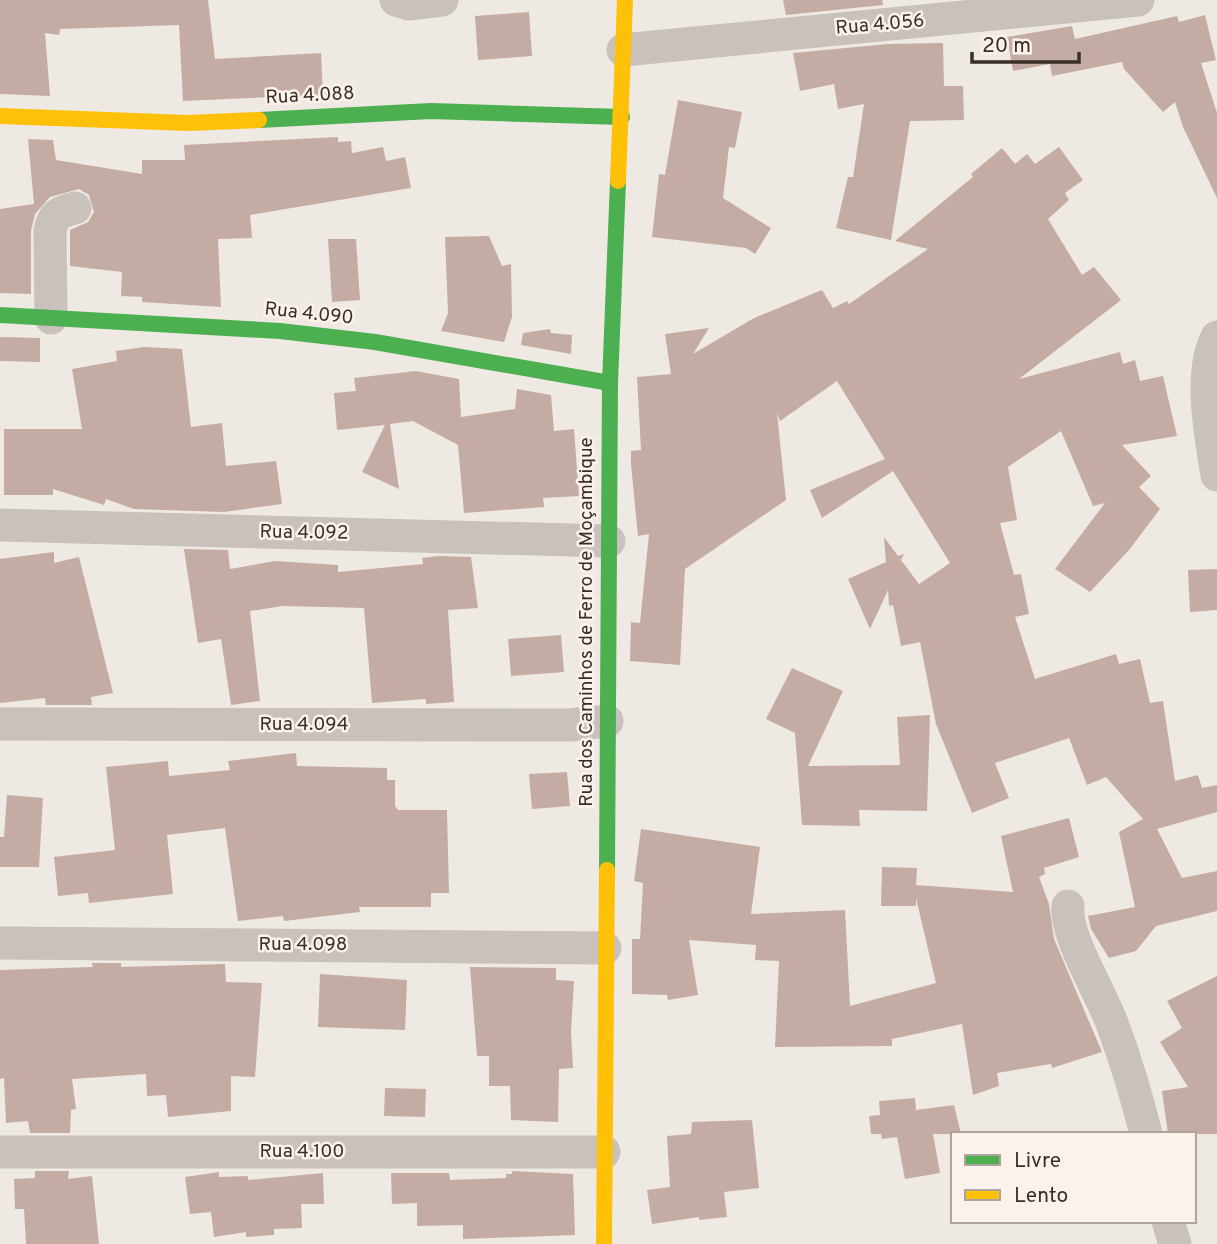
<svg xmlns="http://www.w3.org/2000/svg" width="1217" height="1244" viewBox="0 0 1217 1244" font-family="Overpass,sans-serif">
  <rect width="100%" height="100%" fill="#efe9e3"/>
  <g fill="#c4aca4">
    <polygon points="0,0 208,0 215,59 321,53 323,94 340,85 340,94 183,101 179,25 60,29 59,35 45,33 50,96 0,94"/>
    <polygon points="783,0 882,0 883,5 786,15"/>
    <polygon points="529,12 532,56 478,60 475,16"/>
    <polygon points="1205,15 1216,60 1201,63 1217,113 1217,198 1183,127 1175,102 1163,112 1124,69 1122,62 1052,76 1050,64 1013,71 1007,37 1072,26 1075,39 1177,16 1179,22"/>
    <polygon points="943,43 944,86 963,86 964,120 910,121 891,240 836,228 848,177 853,177 864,104 838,109 834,84 800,91 793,53 888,44"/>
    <polygon points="678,100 742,112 735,148 729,147 723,198 771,228 755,254 746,248 652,237 659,174 665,175"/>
    <polygon points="338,137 338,142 351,141 352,153 383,147 386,161 405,157 411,188 250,215 252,238 218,239 221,307 142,302 142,297 121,296 122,272 70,266 70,230 88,222 94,212 89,195 79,189 50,197 35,214 31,231 31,294 0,293 0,209 34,204 28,139 53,140 56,160 142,174 142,160 185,160 184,145"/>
    <polygon points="1059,147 1083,180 1065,193 1069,200 1048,219 1082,275 1094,267 1121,300 1019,379 1120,352 1123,364 1135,360 1140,381 1163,376 1177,436 1122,445 1151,476 1139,487 1160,509 1129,550 1090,592 1055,569 1105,503 1093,506 1061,431 1008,467 1017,520 1000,523 1014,575 1021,574 1029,614 1015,617 1035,679 1116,654 1119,664 1140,659 1150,703 1163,701 1175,781 1198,775 1202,788 1217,785 1217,812 1157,829 1182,878 1217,871 1217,911 1156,926 1136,951 1109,958 1091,929 1088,916 1135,907 1119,832 1143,819 1106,777 1087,785 1069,738 995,763 1009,798 972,813 936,724 920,642 901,646 893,605 889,606 888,590 870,629 848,579 886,562 884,537 898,556 904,554 901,560 919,584 950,563 893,471 822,518 810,490 885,459 837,381 780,421 777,413 786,500 685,569 680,665 630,661 631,622 640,623 649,534 638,536 631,464 631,451 641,450 637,377 671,374 665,334 709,328 693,354 754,318 822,290 833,308 847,301 849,304 928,249 895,241 973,177 971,174 1002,148 1015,164 1027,154 1035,164"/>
    <polygon points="489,236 502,266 511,264 512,317 504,342 441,331 448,313 445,237"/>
    <polygon points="328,239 356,239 360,300 332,302"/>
    <polygon points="550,329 551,333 572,335 571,354 521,345 523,333"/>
    <polygon points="0,337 40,338 40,362 0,361"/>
    <polygon points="144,347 182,349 191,427 222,423 226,466 276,461 282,504 224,512 134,509 106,499 104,505 53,489 53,495 4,495 4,429 82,429 72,369 117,361 116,351"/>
    <polygon points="416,371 459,379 461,417 515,409 517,389 551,395 554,431 574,429 579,496 543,498 544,507 464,513 458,445 413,421 390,424 399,489 362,472 385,425 337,430 334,393 356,391 354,378"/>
    <polygon points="184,549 228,550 230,569 275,561 338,565 338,572 423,564 422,558 439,556 471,557 478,608 448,610 454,702 426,704 426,699 372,703 364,608 283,606 250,611 260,701 231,705 221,639 198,643"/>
    <polygon points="54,552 54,563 79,557 113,693 91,697 92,705 46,705 45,698 0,703 0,559"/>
    <polygon points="1217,569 1217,610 1190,612 1188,570"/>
    <polygon points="561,635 564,672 511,676 508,639"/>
    <polygon points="792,668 843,691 808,766 900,765 897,717 930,715 927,811 859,810 860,826 802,825 795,733 766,719"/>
    <polygon points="296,753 297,766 387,768 387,780 395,780 395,806 398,810 447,810 449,893 431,893 431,907 359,907 360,912 284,921 283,916 238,921 225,828 167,835 173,894 89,903 88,893 58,896 54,857 115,850 106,767 168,761 169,776 230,770 228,761"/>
    <polygon points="567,772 570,806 532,809 529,774"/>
    <polygon points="7,795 43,798 39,867 0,867 0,837 4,837"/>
    <polygon points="1069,818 1079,857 1044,868 1045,874 1039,877 1049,904 1054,939 1102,1052 1052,1068 1051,1064 997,1073 999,1086 973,1095 962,1024 892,1039 892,1046 775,1047 779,961 755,960 756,945 689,940 698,995 668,1000 667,995 632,994 632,939 640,939 643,883 634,881 641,829 760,847 751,914 845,910 850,1006 936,983 916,898 916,906 881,906 882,867 917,868 916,885 1013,892 1001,836"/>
    <polygon points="92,963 121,963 121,967 225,964 226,982 262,983 255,1077 231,1076 231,1111 168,1117 166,1095 147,1096 146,1074 72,1079 76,1109 71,1110 70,1133 30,1133 28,1121 6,1123 4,1078 0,1079 0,970 93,967"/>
    <polygon points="470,967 556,968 556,980 574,981 571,1032 573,1068 559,1069 558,1122 511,1120 510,1086 489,1086 489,1056 477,1056"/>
    <polygon points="320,974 407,980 405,1030 318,1027"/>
    <polygon points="1217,976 1217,1134 1168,1134 1162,1091 1188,1087 1160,1042 1182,1028 1167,1001"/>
    <polygon points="385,1088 426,1089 425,1117 384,1116"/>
    <polygon points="915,1098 916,1110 954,1105 961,1134 933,1134 940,1173 905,1179 897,1137 882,1139 881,1134 871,1134 869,1116 880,1115 879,1101"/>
    <polygon points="752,1120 759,1188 724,1192 727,1217 699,1220 699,1217 652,1224 647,1190 670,1187 667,1136 691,1134 692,1122"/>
    <polygon points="35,1171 69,1171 68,1179 92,1176 99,1244 26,1244 24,1209 15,1209 14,1179 35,1178"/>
    <polygon points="512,1171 573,1174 575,1235 463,1239 463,1225 417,1226 417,1203 392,1204 391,1173 449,1173 450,1180 506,1178 506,1174 512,1174"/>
    <polygon points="219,1172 219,1177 248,1176 248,1180 323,1173 324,1204 301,1204 302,1228 274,1229 274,1235 246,1237 246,1232 214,1237 211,1212 190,1214 185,1177"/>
  </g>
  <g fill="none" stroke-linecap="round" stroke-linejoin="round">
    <g stroke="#c9c1bb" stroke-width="33">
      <polyline points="396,0 409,4 442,0"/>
      <polyline points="623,50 1138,0"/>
      <path d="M51 318 50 231C53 215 59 212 75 208"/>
      <path d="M1217 337C1198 372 1211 438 1217 475"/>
      <polyline points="0,525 609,541"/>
      <polyline points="0,724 569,725 607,721"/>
      <path d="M1068 906C1064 935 1103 996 1113 1026 1126 1061 1137 1097 1146 1134"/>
      <polyline points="0,943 605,948"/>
      <polyline points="0,1152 604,1152"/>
      <polyline points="1168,1221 1175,1244"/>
    </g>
    <g stroke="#4caf50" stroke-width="16">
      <polyline points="259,120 431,111 622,117"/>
      <polyline points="0,315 280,331 375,342 610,383"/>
      <polyline points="607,870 610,383 618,181"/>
    </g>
    <g stroke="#ffc107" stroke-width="16">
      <polyline points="0,116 188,123 259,120"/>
      <polyline points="618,181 625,0"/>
      <polyline points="604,1244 607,870"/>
    </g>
  </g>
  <g text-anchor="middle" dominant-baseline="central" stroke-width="5" stroke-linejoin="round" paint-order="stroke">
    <g font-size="19" fill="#3a2e29" stroke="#fbf3eb">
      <text transform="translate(880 25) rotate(-5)">Rua 4.056</text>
      <text transform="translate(310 96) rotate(-3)">Rua 4.088</text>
      <text transform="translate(309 314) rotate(6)">Rua 4.090</text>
      <text transform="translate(304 533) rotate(1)">Rua 4.092</text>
      <text transform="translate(587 622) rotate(-90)">Rua dos Caminhos de Ferro de Moçambique</text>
      <text x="304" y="725">Rua 4.094</text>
      <text x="303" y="945">Rua 4.098</text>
      <text x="302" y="1152">Rua 4.100</text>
    </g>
  </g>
  <rect x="951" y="1132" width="245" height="91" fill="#fbf3eb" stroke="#aea49d" stroke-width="2"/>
  <rect x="965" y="1155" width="35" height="10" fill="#4caf50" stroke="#aea49d" stroke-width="2"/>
  <text x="1014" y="1167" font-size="21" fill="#3a2e29">Livre</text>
  <rect x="965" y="1190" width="35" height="10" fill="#ffc107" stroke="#aea49d" stroke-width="2"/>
  <text x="1014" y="1202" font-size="21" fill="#3a2e29">Lento</text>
  <path d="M972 52v10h107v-10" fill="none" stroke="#3a2e29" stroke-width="3.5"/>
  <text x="982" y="52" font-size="21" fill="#3a2e29" stroke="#fbf3eb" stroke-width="5" paint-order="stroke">20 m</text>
</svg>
